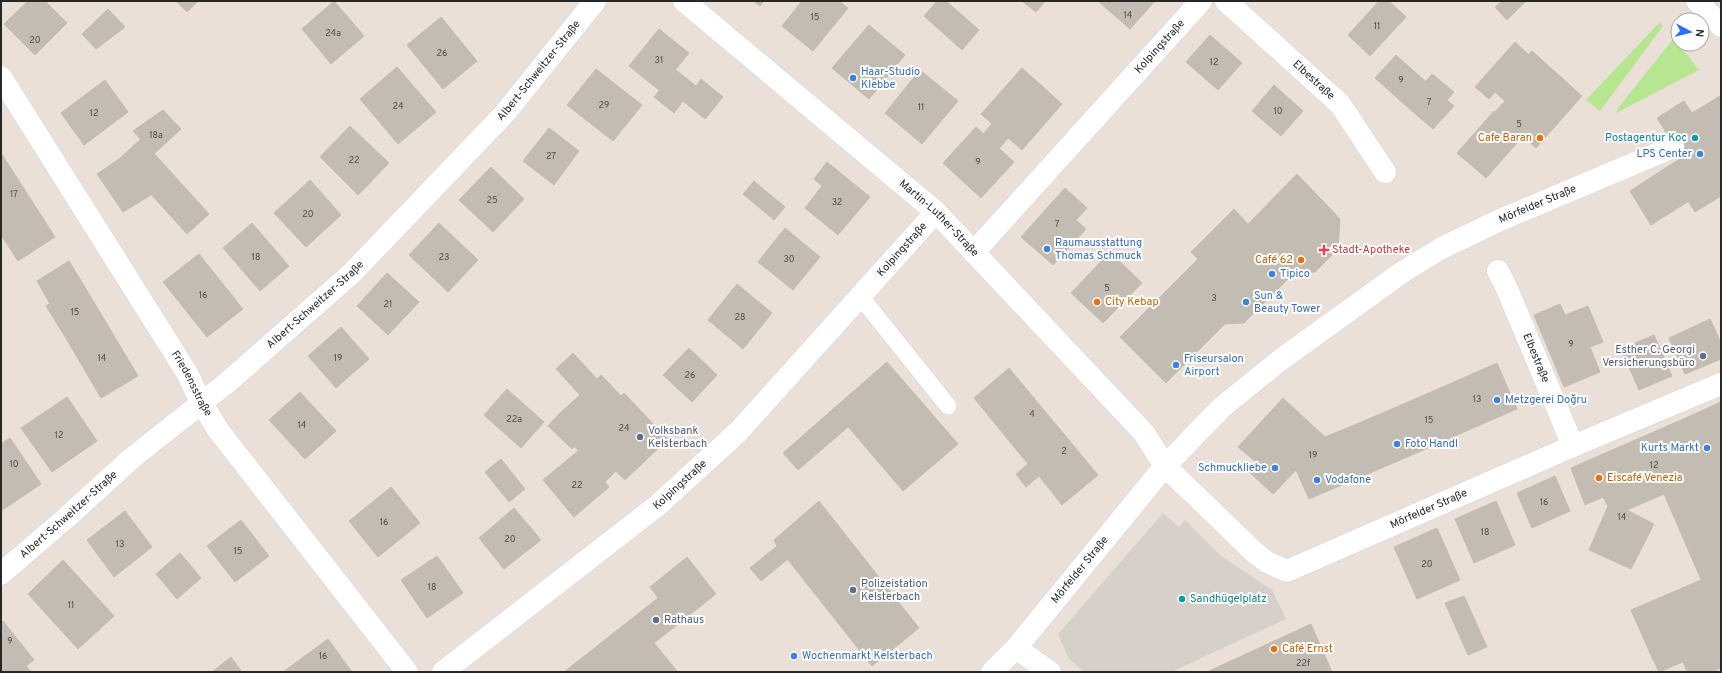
<svg xmlns="http://www.w3.org/2000/svg" width="1722" height="673" viewBox="0 0 1722 673" font-family="Overpass,sans-serif">
  <rect width="100%" height="100%" fill="#ebe0d7"/>
  <g fill="#b6e690">
    <polygon points="1659,23 1663,26 1600,111 1586,100"/>
    <polygon points="1674,38 1699,70 1616,113 1618,108"/>
  </g>
  <polygon fill="#d6d0ca" points="1163,513 1179,527 1185,520 1221,556 1272,590 1286,619 1171,672 1084,672 1069,659 1058,634"/>
  <g fill="#c2bcb3" stroke="#c6bcb1">
    <polygon points="28,1 45,1 67,23 35,55 4,24"/>
    <polygon points="176,1 198,1 187,12"/>
    <polygon points="334,1 364,36 331,64 302,29"/>
    <polygon points="753,1 764,1 760,6"/>
    <polygon points="802,1 839,1 848,8 813,51 782,26"/>
    <polygon points="937,1 946,1 979,30 962,50 924,16"/>
    <polygon points="1022,1 1045,1 1036,12"/>
    <polygon points="1098,1 1155,1 1130,29"/>
    <polygon points="1379,1 1389,1 1406,17 1370,56 1348,35"/>
    <polygon points="1502,1 1524,1 1525,2 1507,20 1495,7"/>
    <polygon points="108,9 125,27 96,49 82,34"/>
    <polygon points="441,17 477,61 443,89 407,45"/>
    <polygon points="869,25 905,55 869,99 832,68"/>
    <polygon points="659,29 689,53 659,90 629,66"/>
    <polygon points="1210,35 1242,63 1218,90 1186,62"/>
    <polygon points="1515,42 1529,55 1489,99 1475,87"/>
    <polygon points="1532,51 1582,96 1536,148 1523,136 1486,178 1457,153 1494,111 1495,112 1505,101 1495,92"/>
    <polygon points="1396,55 1426,82 1405,105 1375,78"/>
    <polygon points="397,67 436,112 398,144 360,99"/>
    <polygon points="1022,68 1062,104 1022,150 1008,138 999,149 983,134 992,124 981,114"/>
    <polygon points="596,69 642,105 613,141 567,105"/>
    <polygon points="676,70 696,86 701,79 723,97 705,119 683,101 674,113 654,97"/>
    <polygon points="920,70 958,101 922,144 885,113"/>
    <polygon points="1432,74 1454,92 1447,100 1454,106 1433,129 1405,105"/>
    <polygon points="105,80 128,112 84,145 61,113"/>
    <polygon points="1274,85 1303,111 1281,136 1252,111"/>
    <polygon points="1720,96 1721,98 1721,196 1695,212 1667,167 1682,158 1657,118 1684,101 1692,113"/>
    <polygon points="163,110 181,129 154,154 133,131"/>
    <polygon points="350,126 389,163 358,195 320,157"/>
    <polygon points="976,127 1014,162 981,198 943,163"/>
    <polygon points="549,128 579,151 554,185 523,161"/>
    <polygon points="141,139 209,214 187,234 119,159"/>
    <polygon points="1,153 55,237 18,261 1,235"/>
    <polygon points="119,159 151,195 123,212 97,174"/>
    <polygon points="827,162 870,197 838,235 805,208 822,186 814,179"/>
    <polygon points="491,167 524,199 493,232 459,200"/>
    <polygon points="1667,167 1689,201 1651,225 1630,191"/>
    <polygon points="1297,174 1340,219 1338,249 1315,272 1294,273 1244,323 1225,324 1166,383 1120,337 1198,259 1191,252 1234,209 1248,224"/>
    <polygon points="310,180 341,215 306,247 274,213"/>
    <polygon points="754,181 785,207 774,220 743,194"/>
    <polygon points="1065,188 1087,208 1076,220 1086,229 1053,265 1021,237"/>
    <polygon points="252,223 289,266 260,291 223,248"/>
    <polygon points="439,223 478,260 448,292 409,255"/>
    <polygon points="785,228 820,257 793,290 758,262"/>
    <polygon points="1110,252 1142,283 1103,323 1071,293"/>
    <polygon points="199,254 243,309 207,337 163,282"/>
    <polygon points="69,261 83,284 50,304 37,281"/>
    <polygon points="387,273 419,302 388,335 357,306"/>
    <polygon points="83,284 104,319 67,340 46,306"/>
    <polygon points="737,284 772,313 743,349 708,320"/>
    <polygon points="1560,304 1565,315 1588,306 1603,342 1590,347 1600,372 1564,387 1534,315"/>
    <polygon points="104,319 138,376 101,398 67,340"/>
    <polygon points="1710,319 1721,343 1721,359 1685,374 1669,338"/>
    <polygon points="341,327 369,359 336,388 308,356"/>
    <polygon points="1654,335 1672,376 1639,390 1621,349"/>
    <polygon points="689,348 717,375 692,402 663,375"/>
    <polygon points="573,353 597,379 601,375 621,396 590,426 624,462 659,430 668,439 625,480 558,415 580,395 556,369"/>
    <polygon points="887,362 958,444 903,491 833,409"/>
    <polygon points="1497,363 1517,409 1457,435 1438,389"/>
    <polygon points="1009,368 1098,475 1062,505 1039,476 1026,487 1016,474 1028,464 974,398"/>
    <polygon points="507,389 544,422 521,448 484,415"/>
    <polygon points="1438,389 1457,435 1421,451 1401,405"/>
    <polygon points="300,392 336,431 305,459 269,420"/>
    <polygon points="624,393 659,430 624,462 590,426"/>
    <polygon points="67,397 97,441 52,472 21,428"/>
    <polygon points="1283,398 1325,437 1364,421 1384,467 1309,499 1296,470 1273,494 1248,471 1256,462 1238,447"/>
    <polygon points="1721,402 1721,511 1681,420"/>
    <polygon points="1401,405 1421,451 1384,467 1364,421"/>
    <polygon points="833,409 848,427 798,470 783,453"/>
    <polygon points="558,415 583,438 572,449 548,426"/>
    <polygon points="1681,420 1706,476 1627,510 1603,454"/>
    <polygon points="10,438 41,484 1,511 1,444"/>
    <polygon points="583,438 616,471 605,482 575,447"/>
    <polygon points="578,451 609,487 574,517 543,480"/>
    <polygon points="1603,454 1627,510 1654,524 1631,569 1589,550 1608,506 1603,497 1585,505 1571,468"/>
    <polygon points="501,459 525,489 509,502 485,472"/>
    <polygon points="1555,476 1570,511 1532,528 1517,493"/>
    <polygon points="1706,476 1721,511 1721,620 1719,621 1664,494"/>
    <polygon points="391,487 420,523 378,557 349,521"/>
    <polygon points="819,501 919,628 872,666 777,546 774,540"/>
    <polygon points="1496,501 1515,545 1474,563 1455,519"/>
    <polygon points="514,508 541,540 504,569 479,538"/>
    <polygon points="125,511 152,547 114,577 87,540"/>
    <polygon points="241,520 269,556 235,582 207,546"/>
    <polygon points="1437,528 1460,580 1417,599 1394,547"/>
    <polygon points="777,546 788,559 761,581 750,568"/>
    <polygon points="180,553 201,578 177,599 156,574"/>
    <polygon points="437,556 463,593 427,618 401,580"/>
    <polygon points="687,557 716,594 654,643 677,671 564,672 658,598 650,587"/>
    <polygon points="63,560 114,616 78,649 28,594"/>
    <polygon points="1701,580 1719,621 1649,651 1631,610"/>
    <polygon points="1464,596 1487,647 1468,655 1445,603"/>
    <polygon points="1721,620 1721,646 1659,672 1649,651"/>
    <polygon points="3,621 34,660 18,672 1,672 1,622"/>
    <polygon points="1311,624 1332,672 1207,672 1222,665"/>
    <polygon points="328,639 352,672 283,672"/>
    <polygon points="1721,646 1721,668 1711,672 1687,672 1683,662"/>
    <polygon points="231,657 242,672 212,672"/>
    <polygon points="26,666 31,672 18,672"/>
  </g>
  <g fill="none" stroke-linecap="round" stroke-linejoin="round">
    <polyline stroke="#c4bbb4" stroke-width="22" stroke-dasharray="22 11" stroke-linecap="butt" points="1673,147 1721,119"/>
    <g stroke="#cdd3e2" stroke-width="18">
      <polyline id="lane" points="860,296 948,406"/>
    </g>
    <g stroke="#cdd3e2" stroke-width="23">
      <g id="street">
        <path id="s1" d="M684 1 936 212 1144 433 1165 466 1254 552 1267 562 1287 571 1573 446 1721 384"/>
        <path id="s2" d="M1226 1 1340 104 1385 172"/>
        <polyline points="1697,1 1721,26"/>
        <path id="s3" d="M1 77 187 373 201 402 218 430 407 672"/>
        <path id="s4" d="M974 252 1201 1"/>
        <path id="s5" d="M1498 271 1507 289 1573 446"/>
        <path id="s6" d="M1 574 66 518 132 458 228 382 352 273 505 113 595 1"/>
        <polyline points="1016,648 1050,672"/>
        <path id="s7" d="M443 672 658 505 738 432 936 212"/>
        <path id="s8" d="M992 672 1016 648 1165 466 1221 408 1279 361 1401 273 1440 249 1498 221 1673 147"/>
      </g>
    </g>
    <use href="#lane" stroke="#fff" stroke-width="17"/>
    <use href="#street" stroke="#fff" stroke-width="22"/>
  </g>
  <g fill="#3f7fe0" stroke="#fff" stroke-width="1.5">
    <circle cx="853" cy="78" r="4"/>
    <circle cx="1700" cy="154" r="4"/>
    <circle cx="1047" cy="249" r="4"/>
    <circle cx="1272" cy="274" r="4"/>
    <circle cx="1246" cy="302" r="4"/>
    <circle cx="1176" cy="365" r="4"/>
    <circle cx="1497" cy="400" r="4"/>
    <circle cx="1397" cy="444" r="4"/>
    <circle cx="1707" cy="448" r="4"/>
    <circle cx="1275" cy="468" r="4"/>
    <circle cx="1317" cy="480" r="4"/>
    <circle cx="794" cy="656" r="4"/>
  </g>
  <g fill="#e8710a" stroke="#fff" stroke-width="1.5">
    <circle cx="1540" cy="138" r="4"/>
    <circle cx="1301" cy="260" r="4"/>
    <circle cx="1097" cy="302" r="4"/>
    <circle cx="1599" cy="478" r="4"/>
    <circle cx="1274" cy="649" r="4"/>
  </g>
  <g fill="#0f9aa8" stroke="#fff" stroke-width="1.5">
    <circle cx="1695" cy="138" r="4"/>
    <circle cx="1182" cy="599" r="4"/>
  </g>
  <path fill="#e0444e" stroke="#fff" stroke-width="1.5" d="M1322 244h4v4h4v4h-4v4h-4v-4h-4v-4h4z"/>
  <g fill="#5c6f8a" stroke="#fff" stroke-width="1.5">
    <circle cx="1703" cy="356" r="4"/>
    <circle cx="640" cy="437" r="4"/>
    <circle cx="853" cy="590" r="4"/>
    <circle cx="656" cy="620" r="4"/>
  </g>
  <g text-anchor="middle" dominant-baseline="central" stroke-width="4" stroke-linejoin="round" paint-order="stroke">
    <g font-size="9" fill="#4e4c4a">
      <text x="1128" y="15">14</text>
      <text x="815" y="17">15</text>
      <text x="1377" y="26">11</text>
      <text x="333" y="33">24a</text>
      <text x="35" y="40">20</text>
      <text x="442" y="53">26</text>
      <text x="659" y="60">31</text>
      <text x="1214" y="62">12</text>
      <text x="1401" y="80">9</text>
      <text x="1429" y="102">7</text>
      <text x="604" y="105">29</text>
      <text x="398" y="106">24</text>
      <text x="921" y="107">11</text>
      <text x="1278" y="111">10</text>
      <text x="94" y="113">12</text>
      <text x="1519" y="124">5</text>
      <text x="156" y="135">18a</text>
      <text x="551" y="156">27</text>
      <text x="354" y="160">22</text>
      <text x="978" y="162">9</text>
      <text x="14" y="194">17</text>
      <text x="492" y="200">25</text>
      <text x="837" y="202">32</text>
      <text x="308" y="214">20</text>
      <text x="1057" y="224">7</text>
      <text x="256" y="257">18</text>
      <text x="444" y="257">23</text>
      <text x="789" y="259">30</text>
      <text x="1107" y="288">5</text>
      <text x="203" y="295">16</text>
      <text x="1214" y="298">3</text>
      <text x="388" y="304">21</text>
      <text x="75" y="312">15</text>
      <text x="740" y="317">28</text>
      <text x="1571" y="344">9</text>
      <text x="102" y="358">14</text>
      <text x="338" y="358">19</text>
      <text x="690" y="375">26</text>
      <text x="1477" y="399">13</text>
      <text x="1032" y="414">4</text>
      <text x="514" y="419">22a</text>
      <text x="1429" y="420">15</text>
      <text x="302" y="425">14</text>
      <text x="624" y="428">24</text>
      <text x="59" y="435">12</text>
      <text x="1064" y="451">2</text>
      <text x="1313" y="455">19</text>
      <text x="14" y="464">10</text>
      <text x="1654" y="465">12</text>
      <text x="577" y="485">22</text>
      <text x="1544" y="502">16</text>
      <text x="1622" y="517">14</text>
      <text x="384" y="522">16</text>
      <text x="1485" y="532">18</text>
      <text x="510" y="539">20</text>
      <text x="120" y="544">13</text>
      <text x="238" y="551">15</text>
      <text x="1427" y="564">20</text>
      <text x="432" y="587">18</text>
      <text x="71" y="605">11</text>
      <text x="10" y="641">9</text>
      <text x="323" y="656">16</text>
      <text x="1303" y="663">22f</text>
    </g>
    <g font-size="11" fill="#272727" stroke="#fff">
      <text stroke="none"><textPath href="#s4" startOffset="277">Kolpingstraße</textPath></text>
      <text stroke="none"><textPath href="#s6" startOffset="738">Albert-Schweitzer-Straße</textPath></text>
      <text stroke="none"><textPath href="#s2" startOffset="118">Elbestraße</textPath></text>
      <text stroke="none"><textPath href="#s8" startOffset="728">Mörfelder Straße</textPath></text>
      <text stroke="none"><textPath href="#s1" startOffset="335">Martin-Luther-Straße</textPath></text>
      <text stroke="none"><textPath href="#s7" startOffset="626">Kolpingstraße</textPath></text>
      <text stroke="none"><textPath href="#s6" startOffset="414">Albert-Schweitzer-Straße</textPath></text>
      <text stroke="none"><textPath href="#s5" startOffset="95">Elbestraße</textPath></text>
      <text stroke="none"><textPath href="#s3" startOffset="361">Friedensstraße</textPath></text>
      <text stroke="none"><textPath href="#s7" startOffset="302">Kolpingstraße</textPath></text>
      <text stroke="none"><textPath href="#s1" startOffset="988">Mörfelder Straße</textPath></text>
      <text stroke="none"><textPath href="#s6" startOffset="90">Albert-Schweitzer-Straße</textPath></text>
      <text stroke="none"><textPath href="#s8" startOffset="135">Mörfelder Straße</textPath></text>
    </g>
    <g font-size="11" fill="#366cbe" stroke="#fff" text-anchor="start">
      <text x="861" y="72">Haar-Studio<tspan x="861" dy="13">Klebbe</tspan></text>
      <text x="1692" y="154" text-anchor="end">LPS Center</text>
      <text x="1055" y="243">Raumausstattung<tspan x="1055" dy="13">Thomas Schmuck</tspan></text>
      <text x="1280" y="274">Tipico</text>
      <text x="1254" y="296">Sun &amp;<tspan x="1254" dy="13">Beauty Tower</tspan></text>
      <text x="1184" y="359">Friseursalon<tspan x="1184" dy="13">Airport</tspan></text>
      <text x="1505" y="400">Metzgerei Doğru</text>
      <text x="1405" y="444">Foto Handl</text>
      <text x="1699" y="448" text-anchor="end">Kurts Markt</text>
      <text x="1267" y="468" text-anchor="end">Schmuckliebe</text>
      <text x="1325" y="480">Vodafone</text>
      <text x="802" y="656">Wochenmarkt Kelsterbach</text>
    </g>
    <g font-size="11" fill="#c56008" stroke="#fff" text-anchor="start">
      <text x="1532" y="138" text-anchor="end">Cafe Baran</text>
      <text x="1293" y="260" text-anchor="end">Café 62</text>
      <text x="1105" y="302">City Kebap</text>
      <text x="1607" y="478">Eiscafé Venezia</text>
      <text x="1282" y="649">Café Ernst</text>
    </g>
    <g font-size="11" fill="#0d838f" stroke="#fff" text-anchor="end">
      <text x="1687" y="138">Postagentur Koc</text>
      <text x="1190" y="599" text-anchor="start">Sandhügelplatz</text>
    </g>
    <g font-size="11" fill="#be3a42" stroke="#fff" text-anchor="start">
      <text x="1332" y="250">Stadt-Apotheke</text>
    </g>
    <g font-size="11" fill="#4e5e75" stroke="#fff" text-anchor="start">
      <text x="1695" y="350" text-anchor="end">Esther C. Georgi<tspan x="1695" dy="13">Versicherungsbüro</tspan></text>
      <text x="648" y="431">Volksbank<tspan x="648" dy="13">Kelsterbach</tspan></text>
      <text x="861" y="584">Polizeistation<tspan x="861" dy="13">Kelsterbach</tspan></text>
      <text x="664" y="620">Rathaus</text>
    </g>
  </g>
  <rect width="1722" height="673" fill="none" stroke="#272727" stroke-width="4"/>
  <g transform="translate(1690 32) rotate(97)"><circle r="19" fill="#ffffff" stroke="#a9a9a9"/>
  <path d="M0-3L7 15L0 10L-7 15Z" fill="#306eff"/>
  <text y="-6" font-size="11" font-weight="bold" text-anchor="middle" fill="#272727">N</text>
  </g>
</svg>
